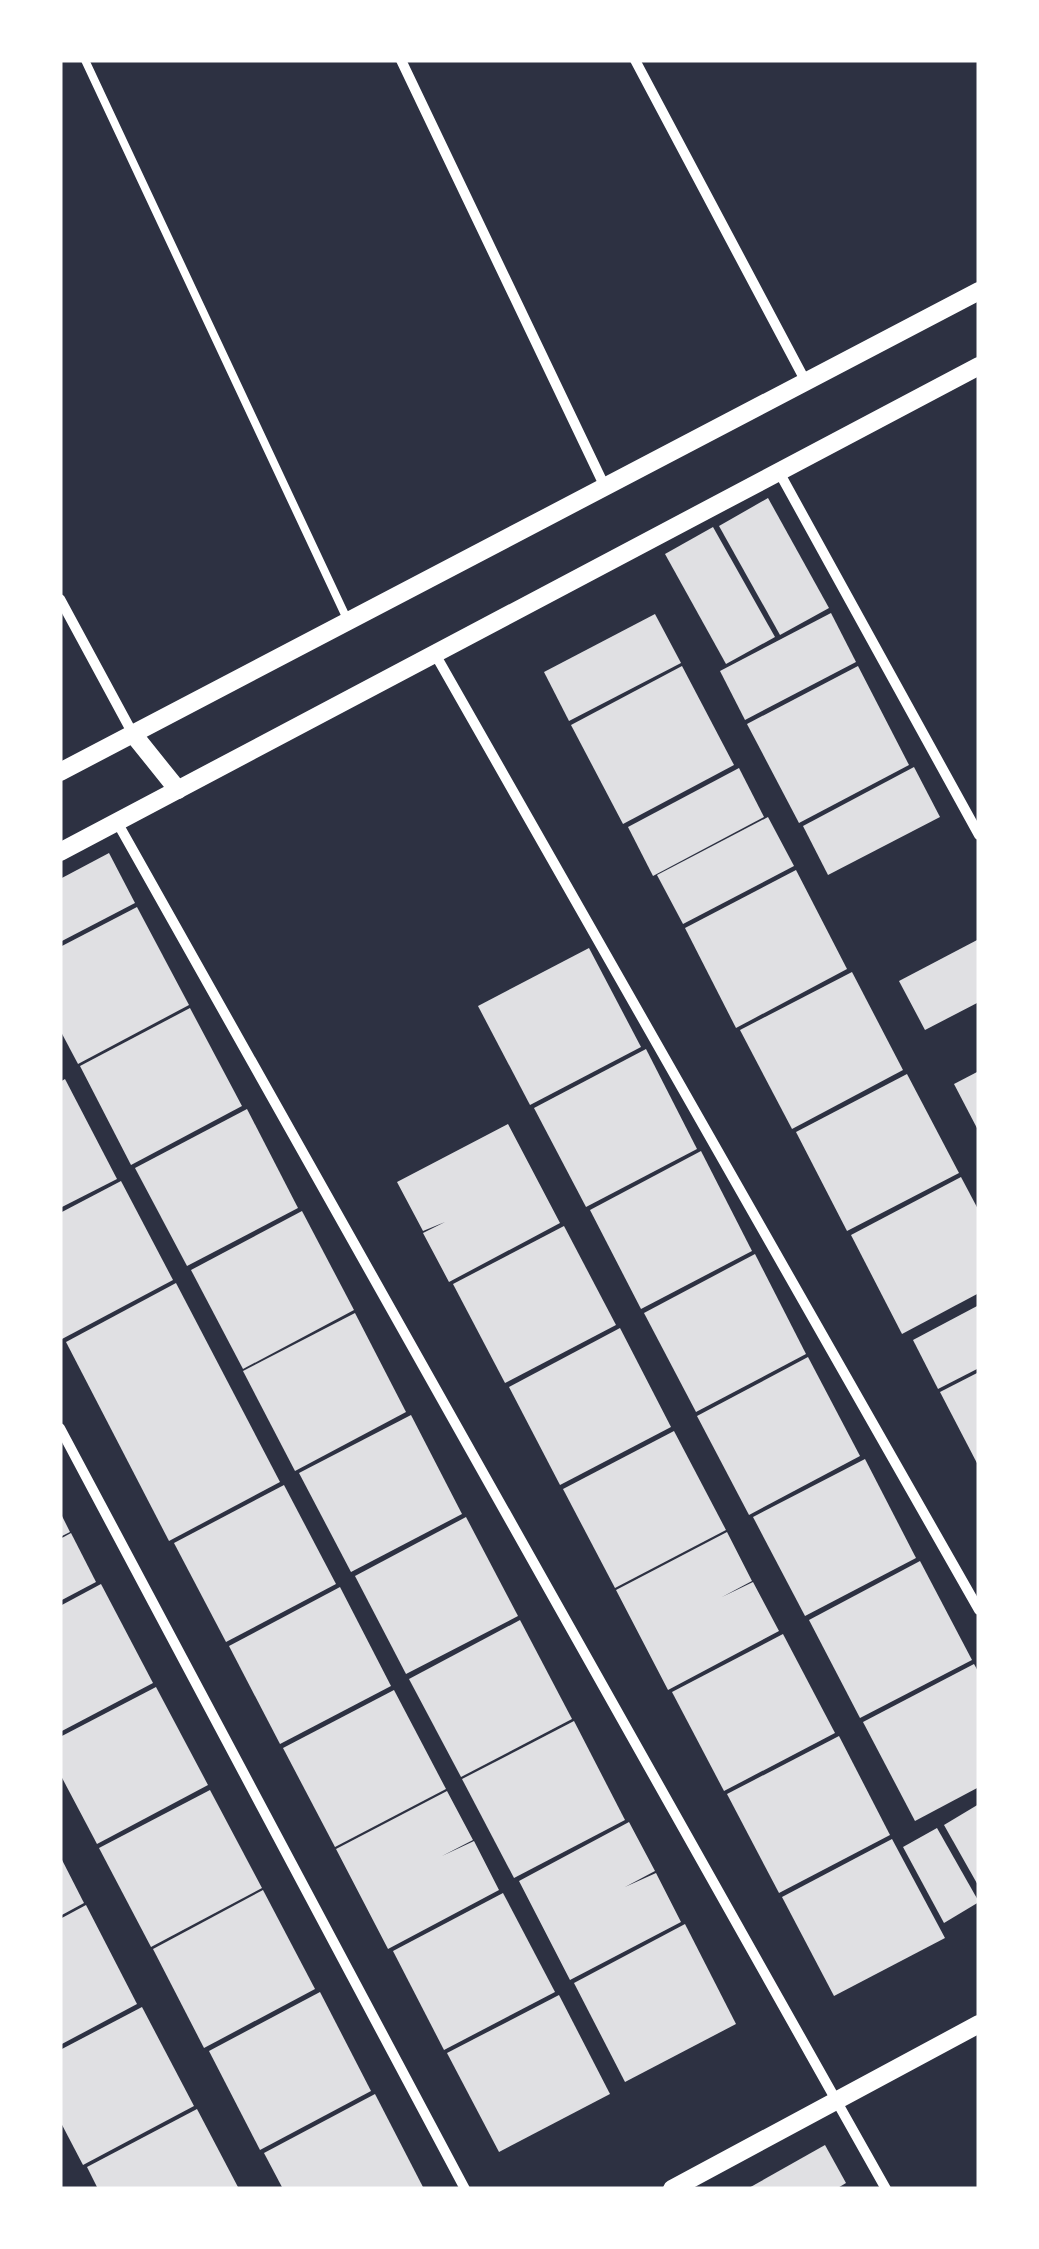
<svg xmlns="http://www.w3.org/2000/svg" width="1039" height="2249" viewBox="0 0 1039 2249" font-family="Jost,sans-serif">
  <rect width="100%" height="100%" fill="#2d3142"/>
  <g fill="#e0e0e3">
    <polygon points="768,498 829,608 780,635 719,526"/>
    <polygon points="713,527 775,637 726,664 665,554"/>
    <polygon points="831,613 856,662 745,720 720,671"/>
    <polygon points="655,614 681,663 569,721 544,672"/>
    <polygon points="682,666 734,765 623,824 571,725"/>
    <polygon points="858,666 909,765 799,823 747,724"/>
    <polygon points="914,767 940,817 828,875 803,826"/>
    <polygon points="739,768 764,817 653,876 628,827"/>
    <polygon points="768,817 794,866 683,924 657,875"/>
    <polygon points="109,853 135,903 60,942 60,879"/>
    <polygon points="796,870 847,969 736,1028 685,928"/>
    <polygon points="137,907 189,1005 78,1064 60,1030 60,947"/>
    <polygon points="979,939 979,1002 925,1030 899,981"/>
    <polygon points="589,948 641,1047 530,1105 478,1006"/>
    <polygon points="852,972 903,1070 792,1129 740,1030"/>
    <polygon points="190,1008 242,1106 131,1165 80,1066"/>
    <polygon points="646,1049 697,1149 586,1207 534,1108"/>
    <polygon points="979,1071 979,1132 954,1084"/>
    <polygon points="907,1074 959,1173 847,1231 796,1132"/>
    <polygon points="65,1079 117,1179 60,1208 60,1082"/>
    <polygon points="247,1109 298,1208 187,1266 135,1168"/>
    <polygon points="508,1124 560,1223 449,1282 423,1233 445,1222 423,1231 397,1182"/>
    <polygon points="701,1151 752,1251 641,1309 590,1210"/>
    <polygon points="961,1177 979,1211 979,1293 902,1334 851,1235"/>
    <polygon points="121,1181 173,1280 62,1339 60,1213"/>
    <polygon points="302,1211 354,1310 243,1369 191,1270"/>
    <polygon points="564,1226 616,1325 505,1383 453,1284"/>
    <polygon points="755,1254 806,1354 696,1412 644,1313"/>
    <polygon points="176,1283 280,1482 169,1541 66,1342"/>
    <polygon points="979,1305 979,1368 938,1389 913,1340"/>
    <polygon points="355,1313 406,1412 295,1471 243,1371"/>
    <polygon points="620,1328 671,1427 560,1485 509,1387"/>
    <polygon points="808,1357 860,1456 749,1515 697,1416"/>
    <polygon points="979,1372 979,1467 940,1392"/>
    <polygon points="411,1415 462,1514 351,1572 299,1473"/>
    <polygon points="674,1431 726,1530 615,1588 563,1489"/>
    <polygon points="865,1459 916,1558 805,1616 753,1517"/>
    <polygon points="284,1485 336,1584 226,1642 174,1543"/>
    <polygon points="60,1512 70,1532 60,1537"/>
    <polygon points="466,1517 518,1616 406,1674 355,1576"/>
    <polygon points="727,1532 752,1581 722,1597 753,1582 779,1631 668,1690 616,1590"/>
    <polygon points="71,1533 96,1582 60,1601 60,1539"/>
    <polygon points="920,1561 972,1660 860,1718 809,1620"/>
    <polygon points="101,1584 153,1683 60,1732 60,1606"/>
    <polygon points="340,1587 391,1686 280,1744 229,1646"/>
    <polygon points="520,1620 572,1719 461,1777 409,1679"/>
    <polygon points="783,1634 835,1733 724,1791 672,1692"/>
    <polygon points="974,1664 979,1673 979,1787 915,1821 863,1722"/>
    <polygon points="156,1687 208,1785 97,1844 60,1774 60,1737"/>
    <polygon points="394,1690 446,1789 335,1847 283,1748"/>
    <polygon points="574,1721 625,1820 514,1878 462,1779"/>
    <polygon points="839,1736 890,1835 779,1893 727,1794"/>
    <polygon points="210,1790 262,1888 151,1947 99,1848"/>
    <polygon points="447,1791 473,1840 442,1856 474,1841 499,1890 388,1949 336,1849"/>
    <polygon points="979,1804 979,1887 944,1825"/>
    <polygon points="629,1822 655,1871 625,1887 656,1873 681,1922 570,1980 519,1881"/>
    <polygon points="937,1828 979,1902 944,1923 903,1847"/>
    <polygon points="892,1839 945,1938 834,1996 782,1897"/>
    <polygon points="60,1856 84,1903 60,1916"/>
    <polygon points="263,1890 315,1989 204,2048 153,1949"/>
    <polygon points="503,1893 555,1992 444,2050 393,1951"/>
    <polygon points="86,1905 137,2004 60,2045 60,1919"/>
    <polygon points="685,1924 736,2024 625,2082 574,1983"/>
    <polygon points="320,1992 371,2091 260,2150 209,2051"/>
    <polygon points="559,1995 610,2094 499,2152 447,2053"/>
    <polygon points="142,2007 194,2106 83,2165 60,2121 60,2050"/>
    <polygon points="375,2094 424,2189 283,2189 264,2153"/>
    <polygon points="197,2109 239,2189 98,2189 87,2167"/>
    <polygon points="825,2145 846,2183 836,2189 747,2189"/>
  </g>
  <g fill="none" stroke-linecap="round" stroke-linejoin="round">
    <polyline stroke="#fff" stroke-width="8" points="85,60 348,621"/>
    <g stroke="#fff" stroke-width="10">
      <polyline points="401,60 605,487"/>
      <polyline points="635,60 806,382"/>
      <polyline points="779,472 979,835"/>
      <polyline points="60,599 133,734"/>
      <polyline points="435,654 979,1610"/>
      <polyline points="117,822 886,2189"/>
      <polyline points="60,1428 465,2189"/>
    </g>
    <g stroke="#fff" stroke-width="18">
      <polyline points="133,734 178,790"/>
      <polyline points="60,772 979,291"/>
      <polyline points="60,852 979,366"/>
      <polyline points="672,2189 979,2024"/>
    </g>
  </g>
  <rect width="1039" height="2249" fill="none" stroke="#ffffff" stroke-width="125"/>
</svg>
